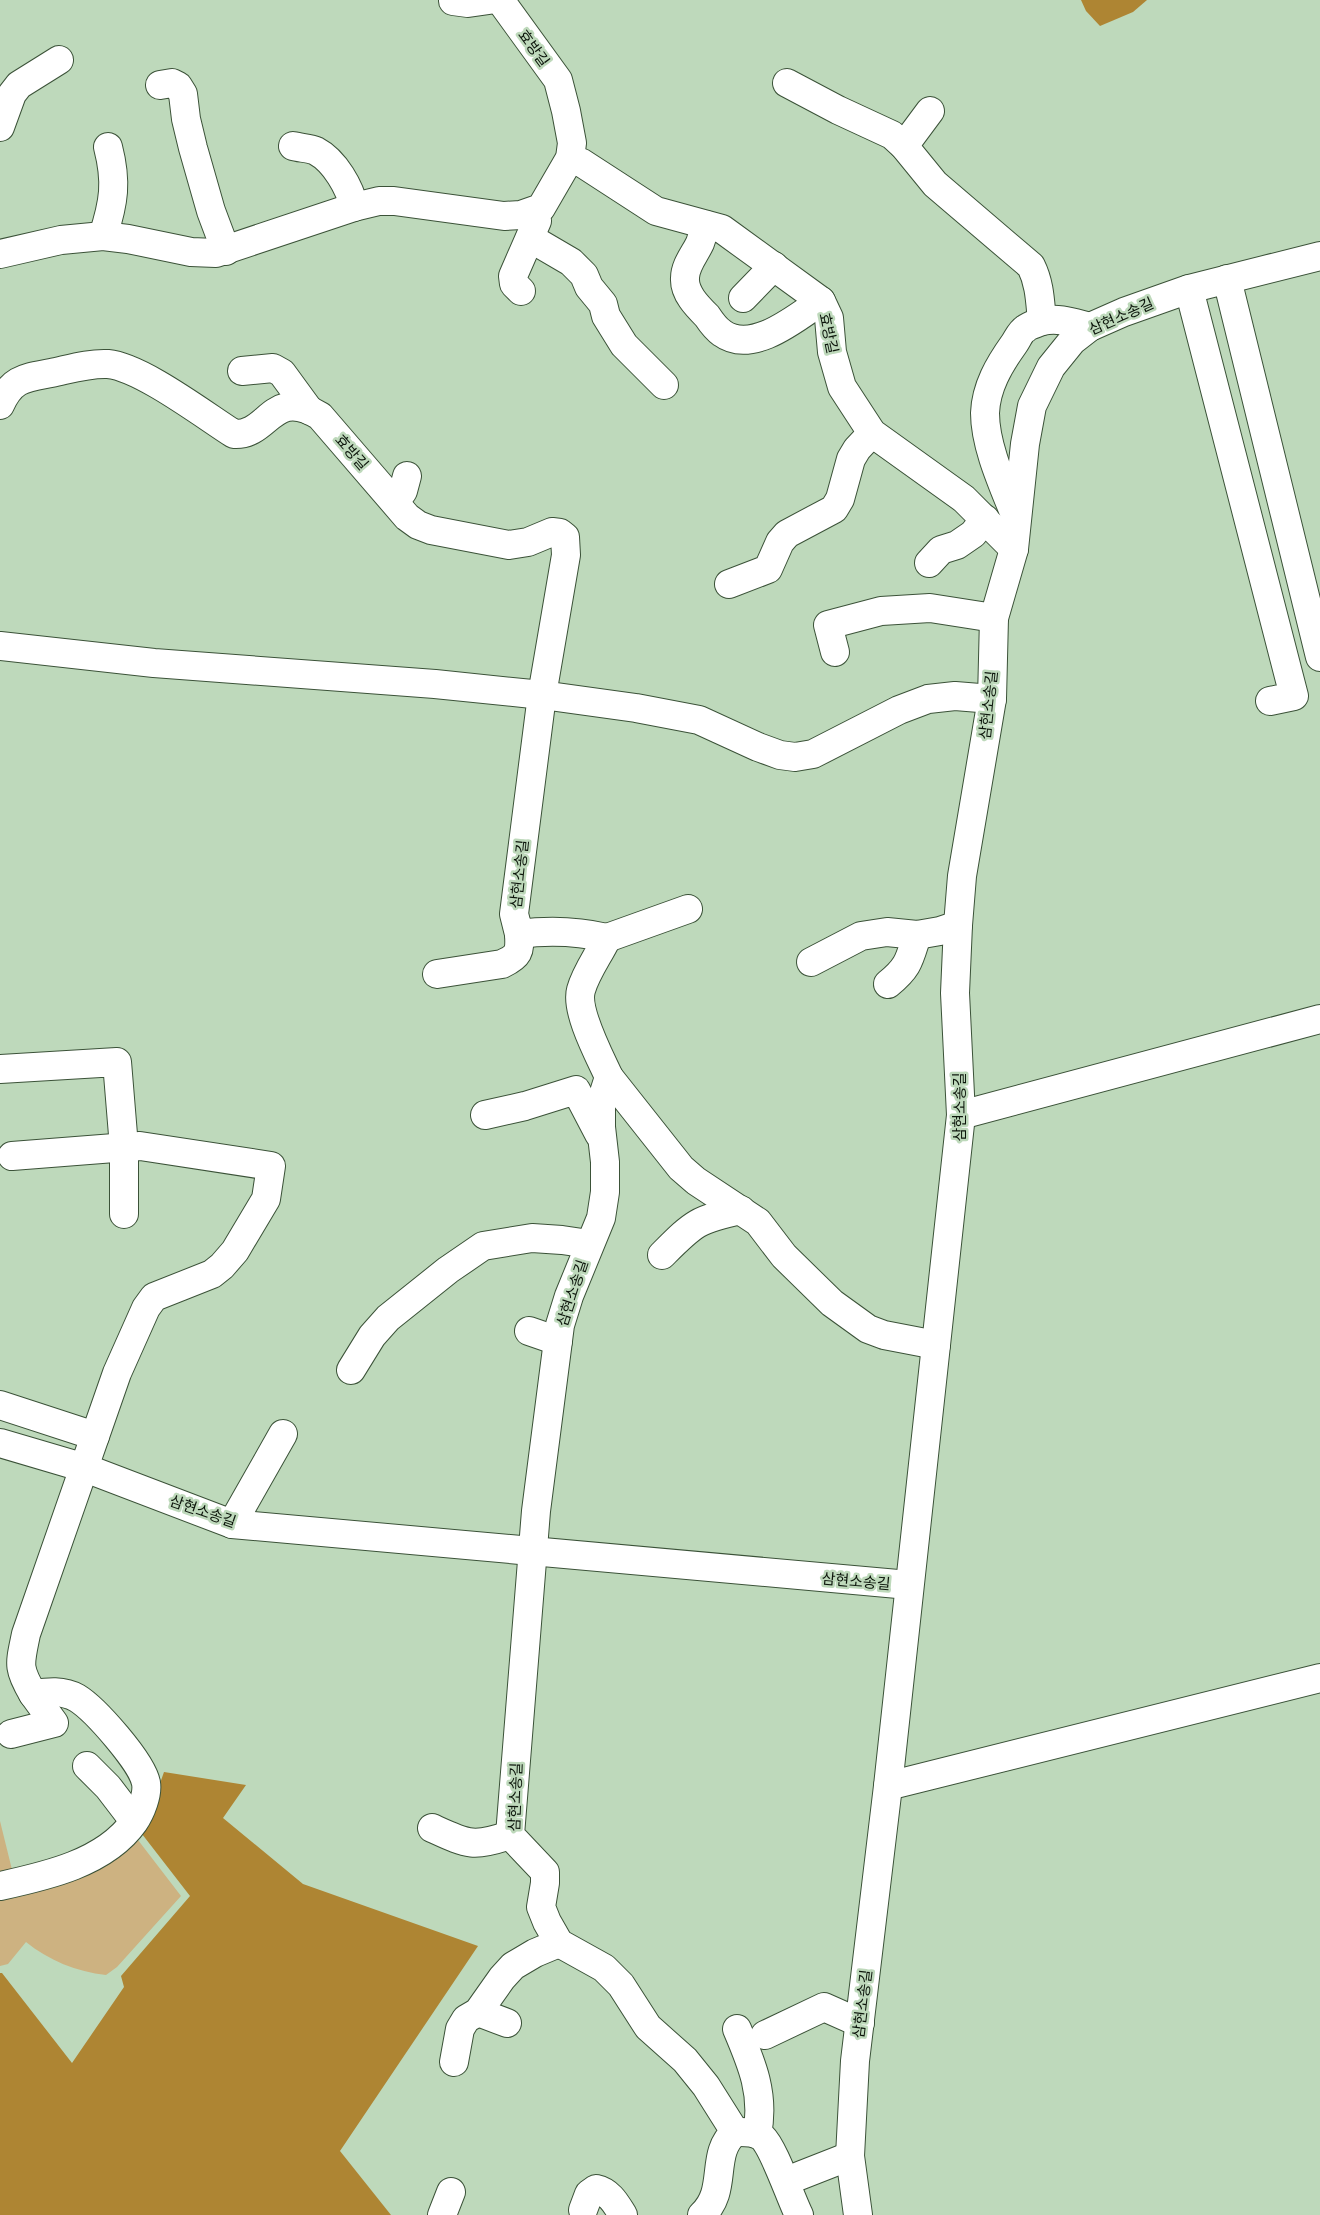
<svg xmlns="http://www.w3.org/2000/svg" width="1320" height="2215" viewBox="0 0 1320 2215" font-family="Inter,'Noto Sans KR',sans-serif">
  <rect width="100%" height="100%" fill="#bed9bb"/>
  <path fill="#cdb281" d="M0 1821 17 1890 138 1840 181 1896 117 1967 106 1975C77 1972 48 1960 26 1942L8 1964 0 1966Z"/>
  <g fill="#ae8533">
    <polygon points="1081,0 1147,0 1133,12 1100,26 1086,11"/>
    <polygon points="164,1772 246,1785 223,1818 303,1884 478,1946 340,2151 391,2215 0,2215 0,1973 2,1973 72,2063 124,1987 121,1976 190,1896 142,1834"/>
  </g>
  <g fill="none" stroke-linecap="round" stroke-linejoin="round">
    <g stroke="#3b5238" stroke-width="30">
      <g id="minor">
        <polyline points="453,1 468,3 489,0"/>
        <path d="M787 83 838 110 892 135 904 146 935 184 1031 266C1040 284 1040 302 1042 321"/>
        <polyline points="160,85 172,83 178,86 183,94 186,119 193,148 211,211 226,251"/>
        <polyline points="0,127 12,94 19,85 59,60"/>
        <path d="M293 146C300 148 310 148 316 151 335 161 350 188 354 207"/>
        <polyline points="904,146 930,111"/>
        <polyline points="570,158 582,163 656,211 722,229 821,301 829,318 832,352 842,387 872,433 964,499 1014,549"/>
        <path d="M706 225C704 231 702 237 700 243 695 254 685 265 685 278 684 293 697 306 707 316 711 322 716 329 722 333 752 355 796 318 821 301"/>
        <path d="M103 236C114 202 117 182 108 147"/>
        <polyline points="530,238 571,262 584,275 589,287 603,304 606,316 624,345 664,385"/>
        <polyline points="0,254 61,240 103,236 128,239 191,252 216,253 354,207 379,201 394,201 504,216 521,215 541,208 570,158 572,143 566,111 558,80 500,0"/>
        <polyline points="1227,279 1320,657"/>
        <polyline points="1189,289 1294,696 1270,701"/>
        <polyline points="521,291 514,284 513,276 537,221"/>
        <polyline points="743,298 774,266"/>
        <polyline points="242,371 273,368 282,373 309,410"/>
        <path d="M0 405C12 378 25 378 51 373 70 369 89 363 108 364 141 367 204 415 234 434 269 436 272 386 320 416L407 517 418 525 431 530 509 545 528 542 552 532 560 533 565 537 566 555 542 695 514 914 519 934C550 930 577 931 607 938 599 955 586 972 581 990 575 1011 600 1057 609 1077L601 1102V1127L605 1162V1192L601 1218 569 1296 560 1325 536 1511 510 1835 545 1872V1883L541 1907 547 1922 559 1943 604 1968 621 1985 648 2027 685 2060 706 2086 735 2132C709 2154 729 2190 702 2215"/>
        <polyline points="395,502 403,491 407,476"/>
        <path d="M1015 515C1003 485 985 446 985 413 986 387 999 365 1014 344 1017 340 1020 332 1025 329 1028 326 1037 323 1042 321 1059 317 1074 323 1090 327"/>
        <polyline points="929,563 941,550 957,545 973,534 985,519"/>
        <polyline points="729,584 768,569 780,542 787,534 834,509 840,499 851,459 857,449 872,433"/>
        <polyline points="0,646 154,663 435,684 542,695 636,708 699,720 758,747 780,755 795,757 813,754 899,710 928,699 955,696 992,699"/>
        <polyline points="835,652 828,625 881,611 930,608 994,618"/>
        <polyline points="607,938 688,909"/>
        <polyline points="811,962 861,936 887,932 917,935 940,931 958,925"/>
        <path d="M437 974 502 964C519 956 520 952 519 934"/>
        <path d="M888 984C909 967 909 960 917 935"/>
        <polyline points="0,1069 117,1062 124,1147 124,1214"/>
        <polyline points="609,1077 681,1168 696,1181 758,1222 784,1256 832,1303 868,1329 884,1335 936,1345"/>
        <polyline points="485,1115 525,1106 576,1090 599,1134"/>
        <polyline points="961,1115 1320,1019"/>
        <path d="M662 1255C693 1224 697 1219 741 1210"/>
        <polyline points="529,1331 558,1341"/>
        <polyline points="351,1370 372,1336 388,1318 448,1270 483,1246 532,1238 562,1240 589,1244"/>
        <polyline points="0,1405 95,1436"/>
        <polyline points="0,1443 85,1468 232,1524 909,1585"/>
        <polyline points="232,1524 283,1434"/>
        <polyline points="11,1734 54,1723 33,1694"/>
        <polyline points="87,1766 108,1787 134,1821"/>
        <polyline points="888,1786 1320,1678"/>
        <path d="M432 1828C467 1844 473 1848 510 1835"/>
        <path d="M0 1886C46 1876 105 1863 134 1822 141 1812 148 1794 146 1783 142 1762 95 1709 77 1698 63 1690 48 1692 33 1694 17 1667 20 1664 26 1634L117 1373 146 1308 154 1297 212 1274 222 1266 235 1251 266 1199 271 1166 140 1146 12 1156"/>
        <polyline points="478,2012 507,2023"/>
        <path d="M737 2029C752 2064 765 2095 757 2134"/>
        <polyline points="765,2035 824,2007 860,2023"/>
        <polyline points="454,2062 460,2029 466,2019 478,2012 502,1978 513,1966 535,1953 559,1943"/>
        <path d="M735 2132C744 2132 754 2131 762 2137 774 2148 790 2197 799 2215"/>
        <polyline points="799,2176 850,2156"/>
        <path d="M583 2210 589 2194 596 2189C610 2192 616 2204 623 2215"/>
        <polyline points="442,2215 451,2192"/>
        <polyline points="858,2215 850,2156 855,2061 888,1786 961,1115 955,993 958,925 962,876 992,699 994,618 1014,549 1025,444 1032,406 1051,367 1072,341 1090,327 1124,312 1189,289 1320,256"/>
      </g>
    </g>
    <use href="#minor" stroke="#fff" stroke-width="28"/>
  </g>
  <g text-anchor="middle" dominant-baseline="central" stroke-width="5" stroke-linejoin="round" paint-order="stroke">
    <g font-size="15" fill="#0c150b" stroke="#bed9bb">
      <text transform="translate(534 48) rotate(54)">효방길</text>
      <text transform="translate(1121 316) rotate(-24)">삼현소송길</text>
      <text transform="translate(829 333) rotate(78)">효방길</text>
      <text transform="translate(352 452) rotate(49)">효방길</text>
      <text transform="translate(988 705) rotate(-84)">삼현소송길</text>
      <text transform="translate(519 874) rotate(-84)">삼현소송길</text>
      <text transform="translate(959 1107) rotate(-90)">삼현소송길</text>
      <text transform="translate(572 1293) rotate(-72)">삼현소송길</text>
      <text transform="translate(203 1511) rotate(19)">삼현소송길</text>
      <text transform="translate(856 1581) rotate(5)">삼현소송길</text>
      <text transform="translate(515 1797) rotate(-88)">삼현소송길</text>
      <text transform="translate(862 2004) rotate(-83)">삼현소송길</text>
    </g>
  </g>
</svg>
